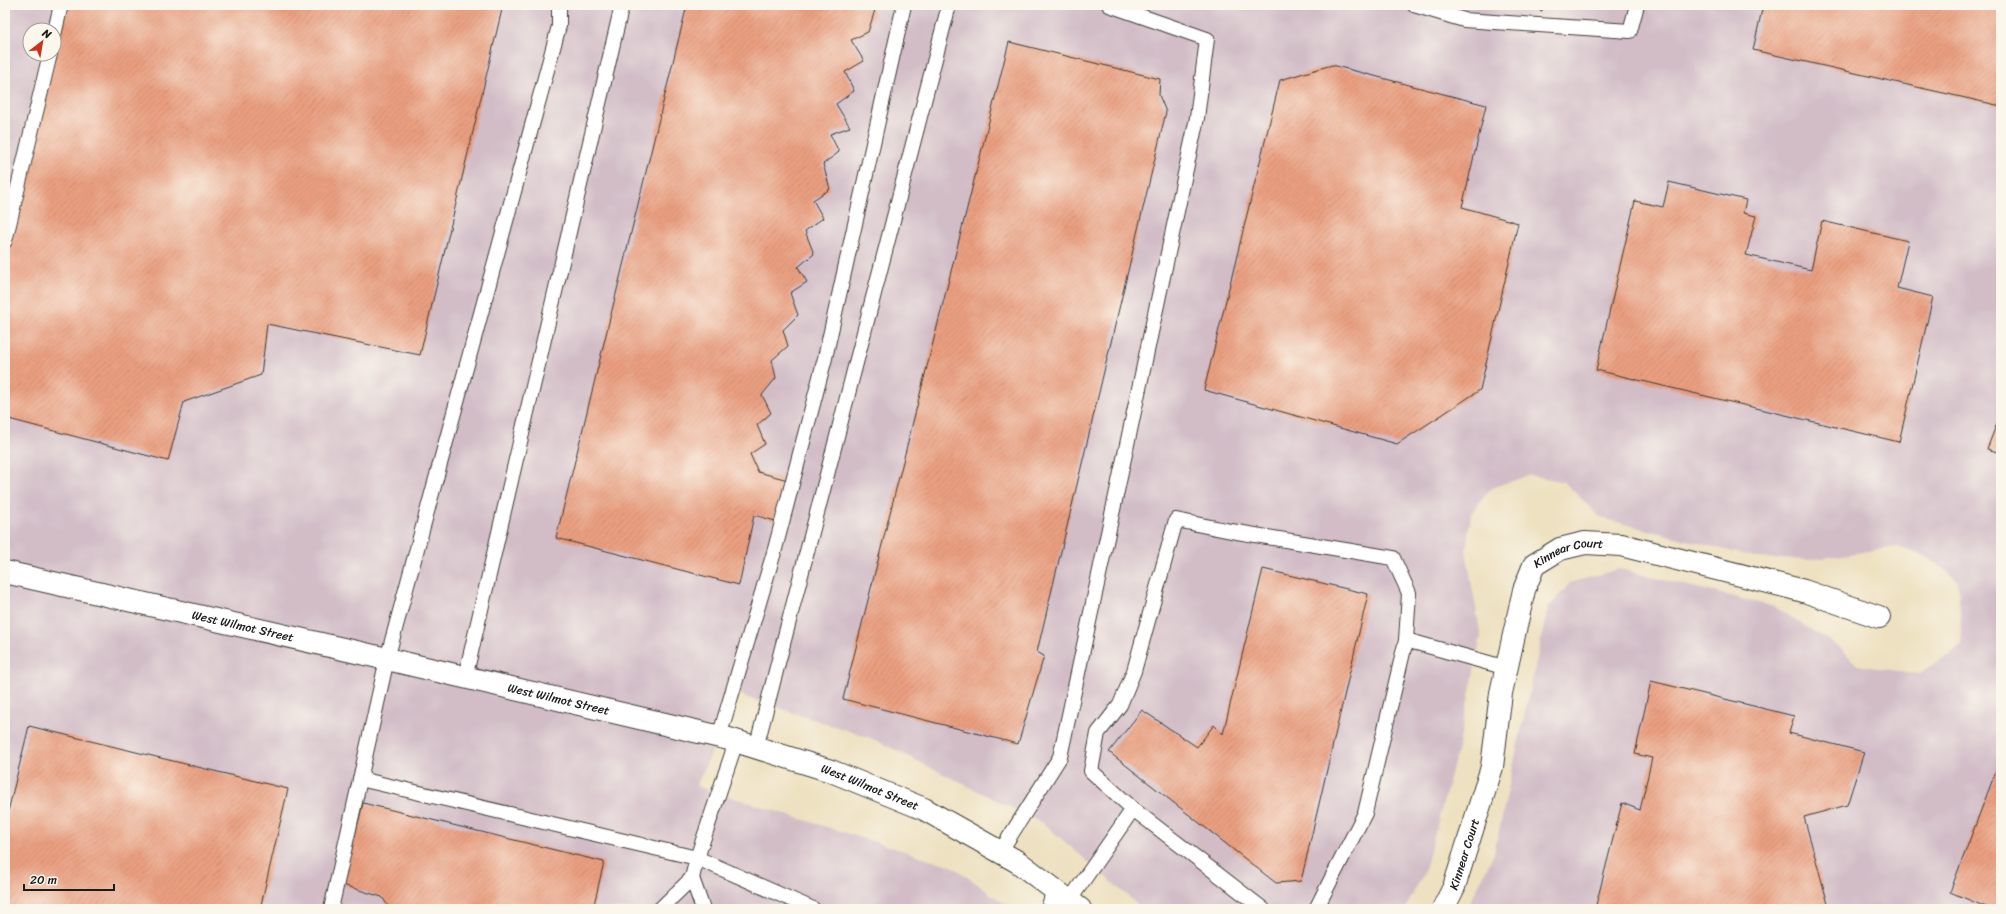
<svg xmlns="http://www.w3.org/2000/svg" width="2006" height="914" viewBox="0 0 2006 914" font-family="Sriracha,sans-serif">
  <defs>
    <pattern id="building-hatch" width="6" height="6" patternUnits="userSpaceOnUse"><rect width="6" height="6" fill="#ea9f80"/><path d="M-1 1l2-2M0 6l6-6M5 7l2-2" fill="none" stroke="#c8886e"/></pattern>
  </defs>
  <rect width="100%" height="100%" fill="#fbf7ec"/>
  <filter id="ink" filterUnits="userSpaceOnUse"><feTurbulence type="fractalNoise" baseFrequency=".025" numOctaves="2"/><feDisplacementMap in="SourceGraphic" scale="8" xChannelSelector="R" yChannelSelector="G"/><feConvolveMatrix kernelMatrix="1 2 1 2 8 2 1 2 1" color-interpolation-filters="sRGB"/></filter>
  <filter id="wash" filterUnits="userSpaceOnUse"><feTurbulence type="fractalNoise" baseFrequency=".012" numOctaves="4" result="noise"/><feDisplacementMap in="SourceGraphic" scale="16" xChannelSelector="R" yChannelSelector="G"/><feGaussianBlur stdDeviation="0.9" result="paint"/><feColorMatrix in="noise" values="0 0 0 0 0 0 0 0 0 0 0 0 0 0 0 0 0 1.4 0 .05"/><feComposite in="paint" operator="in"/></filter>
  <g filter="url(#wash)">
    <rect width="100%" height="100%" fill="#eee1c1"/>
    <path fill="#d2bdc7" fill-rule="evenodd" d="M5 5H2001V909H1467L1494 853 1548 608 1570 583 1619 569 1775 607 1841 648 1857 665 1920 674 1962 645 1958 581 1929 557 1897 547 1809 560 1757 558 1601 518 1564 482 1530 475 1491 488 1471 514 1466 551 1481 637 1459 745 1424 873 1405 909H1143L1044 824 873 739 739 695 696 786 952 866 1012 909H5ZM30 30H54V54H30Z"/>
    <g id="blocks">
      <g fill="url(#building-hatch)">
        <polygon points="65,5 503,5 420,355 267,324 261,375 184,402 168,461 5,418 5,248"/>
        <polygon points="687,5 852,5 875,10 868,32 851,40 864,61 845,72 854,91 836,104 850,127 830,134 839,152 823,164 830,189 813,200 823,218 805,231 814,254 798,267 807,282 790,293 798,315 783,330 788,346 772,360 776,378 762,395 771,413 757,425 765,444 750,454 758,472 788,480 779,522 754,515 739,585 556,538"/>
        <polygon points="1524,5 1543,5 1542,11"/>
        <polygon points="1763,5 2001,5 2001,106 1753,50"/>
        <polygon points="1009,42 1160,79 1159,95 1166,112 1037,652 1044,656 1018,744 843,699"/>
        <polygon points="1332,65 1486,105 1462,207 1518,223 1480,390 1397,444 1204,390 1280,80"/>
        <polygon points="1669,182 1746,200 1743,213 1756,216 1746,255 1811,270 1822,221 1908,241 1897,288 1933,297 1899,442 1596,370 1635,201 1663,207"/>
        <polygon points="2001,413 2001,453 1987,449"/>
        <polygon points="1263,569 1368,594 1301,881 1276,883 1109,752 1142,710 1197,747 1214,725 1223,734"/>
        <polygon points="1651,681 1794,716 1789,733 1864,752 1847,805 1804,817 1828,904 1814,909 1595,909 1622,803 1640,810 1652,758 1635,754"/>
        <polygon points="29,726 288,789 260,909 5,909 5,824"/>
        <polygon points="1997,768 2001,769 2001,898 1996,909 1991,909 1950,892"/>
        <polygon points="363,803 604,862 593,909 390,909 382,897 343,885"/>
      </g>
    </g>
  </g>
  <g filter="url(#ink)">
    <use href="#blocks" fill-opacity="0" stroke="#3c3a35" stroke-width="1"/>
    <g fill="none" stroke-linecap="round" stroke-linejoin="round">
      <g stroke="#3c3a35" stroke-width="16">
        <g id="service">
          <polyline points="1414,5 1464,20 1630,31 1637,5"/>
          <polyline points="54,35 61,5"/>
          <polyline points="5,241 50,54"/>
          <polyline points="465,678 622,5"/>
          <polyline points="719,737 775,549 825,358 904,5"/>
          <polyline points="756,748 949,5"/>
          <polyline points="360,779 697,858 813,909"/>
          <polyline points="1133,809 1091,771 1098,733 1120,705 1134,671 1176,520 1231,531 1393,558 1409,593 1406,640"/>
          <polyline points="1000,852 1060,757 1197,118 1207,39 1109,5"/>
          <polyline points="692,878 703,909"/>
          <polyline points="1069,901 1133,809 1263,909"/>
          <polyline points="331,909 387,659 559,26 559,5"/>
          <polyline points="660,909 692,878 697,858 736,742"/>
          <polyline points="1048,909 1054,889"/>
          <polyline points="1316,909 1365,813 1406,640 1507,668"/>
        </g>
      </g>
      <g stroke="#3c3a35" stroke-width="24">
        <g id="minor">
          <path id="s1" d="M5 572 387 659 729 739 831 771 924 809 1018 862 1080 909"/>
          <path id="s2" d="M1443 909 1454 887 1492 767 1501 693 1524 590 1534 565 1560 549 1585 543 1621 545 1804 591 1879 617"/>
        </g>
      </g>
      <use href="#service" stroke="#fff" stroke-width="14"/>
      <use href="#minor" stroke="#fff" stroke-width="22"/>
    </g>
  </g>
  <g text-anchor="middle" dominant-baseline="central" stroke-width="3" stroke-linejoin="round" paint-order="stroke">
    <g font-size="12" fill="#1c1c1c" stroke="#fbf7ec">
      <text stroke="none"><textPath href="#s2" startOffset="395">Kinnear Court</textPath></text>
      <text stroke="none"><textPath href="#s1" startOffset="244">West Wilmot Street</textPath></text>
      <text stroke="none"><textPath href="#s1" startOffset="568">West Wilmot Street</textPath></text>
      <text stroke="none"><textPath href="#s1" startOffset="892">West Wilmot Street</textPath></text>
      <text stroke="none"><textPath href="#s2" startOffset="59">Kinnear Court</textPath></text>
    </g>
  </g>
  <rect width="2006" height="914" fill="none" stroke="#fbf7ec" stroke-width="20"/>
  <g transform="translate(42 42) rotate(31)"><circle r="19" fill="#fbf7ec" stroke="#a29f99"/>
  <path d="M0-3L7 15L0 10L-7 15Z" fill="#c8321e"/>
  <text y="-6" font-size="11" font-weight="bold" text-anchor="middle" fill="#1c1c1c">N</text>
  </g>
  <path d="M24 884v6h90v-6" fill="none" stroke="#1c1c1c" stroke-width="2"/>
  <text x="30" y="884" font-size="12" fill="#1c1c1c" stroke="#fbf7ec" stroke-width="3" paint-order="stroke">20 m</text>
</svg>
